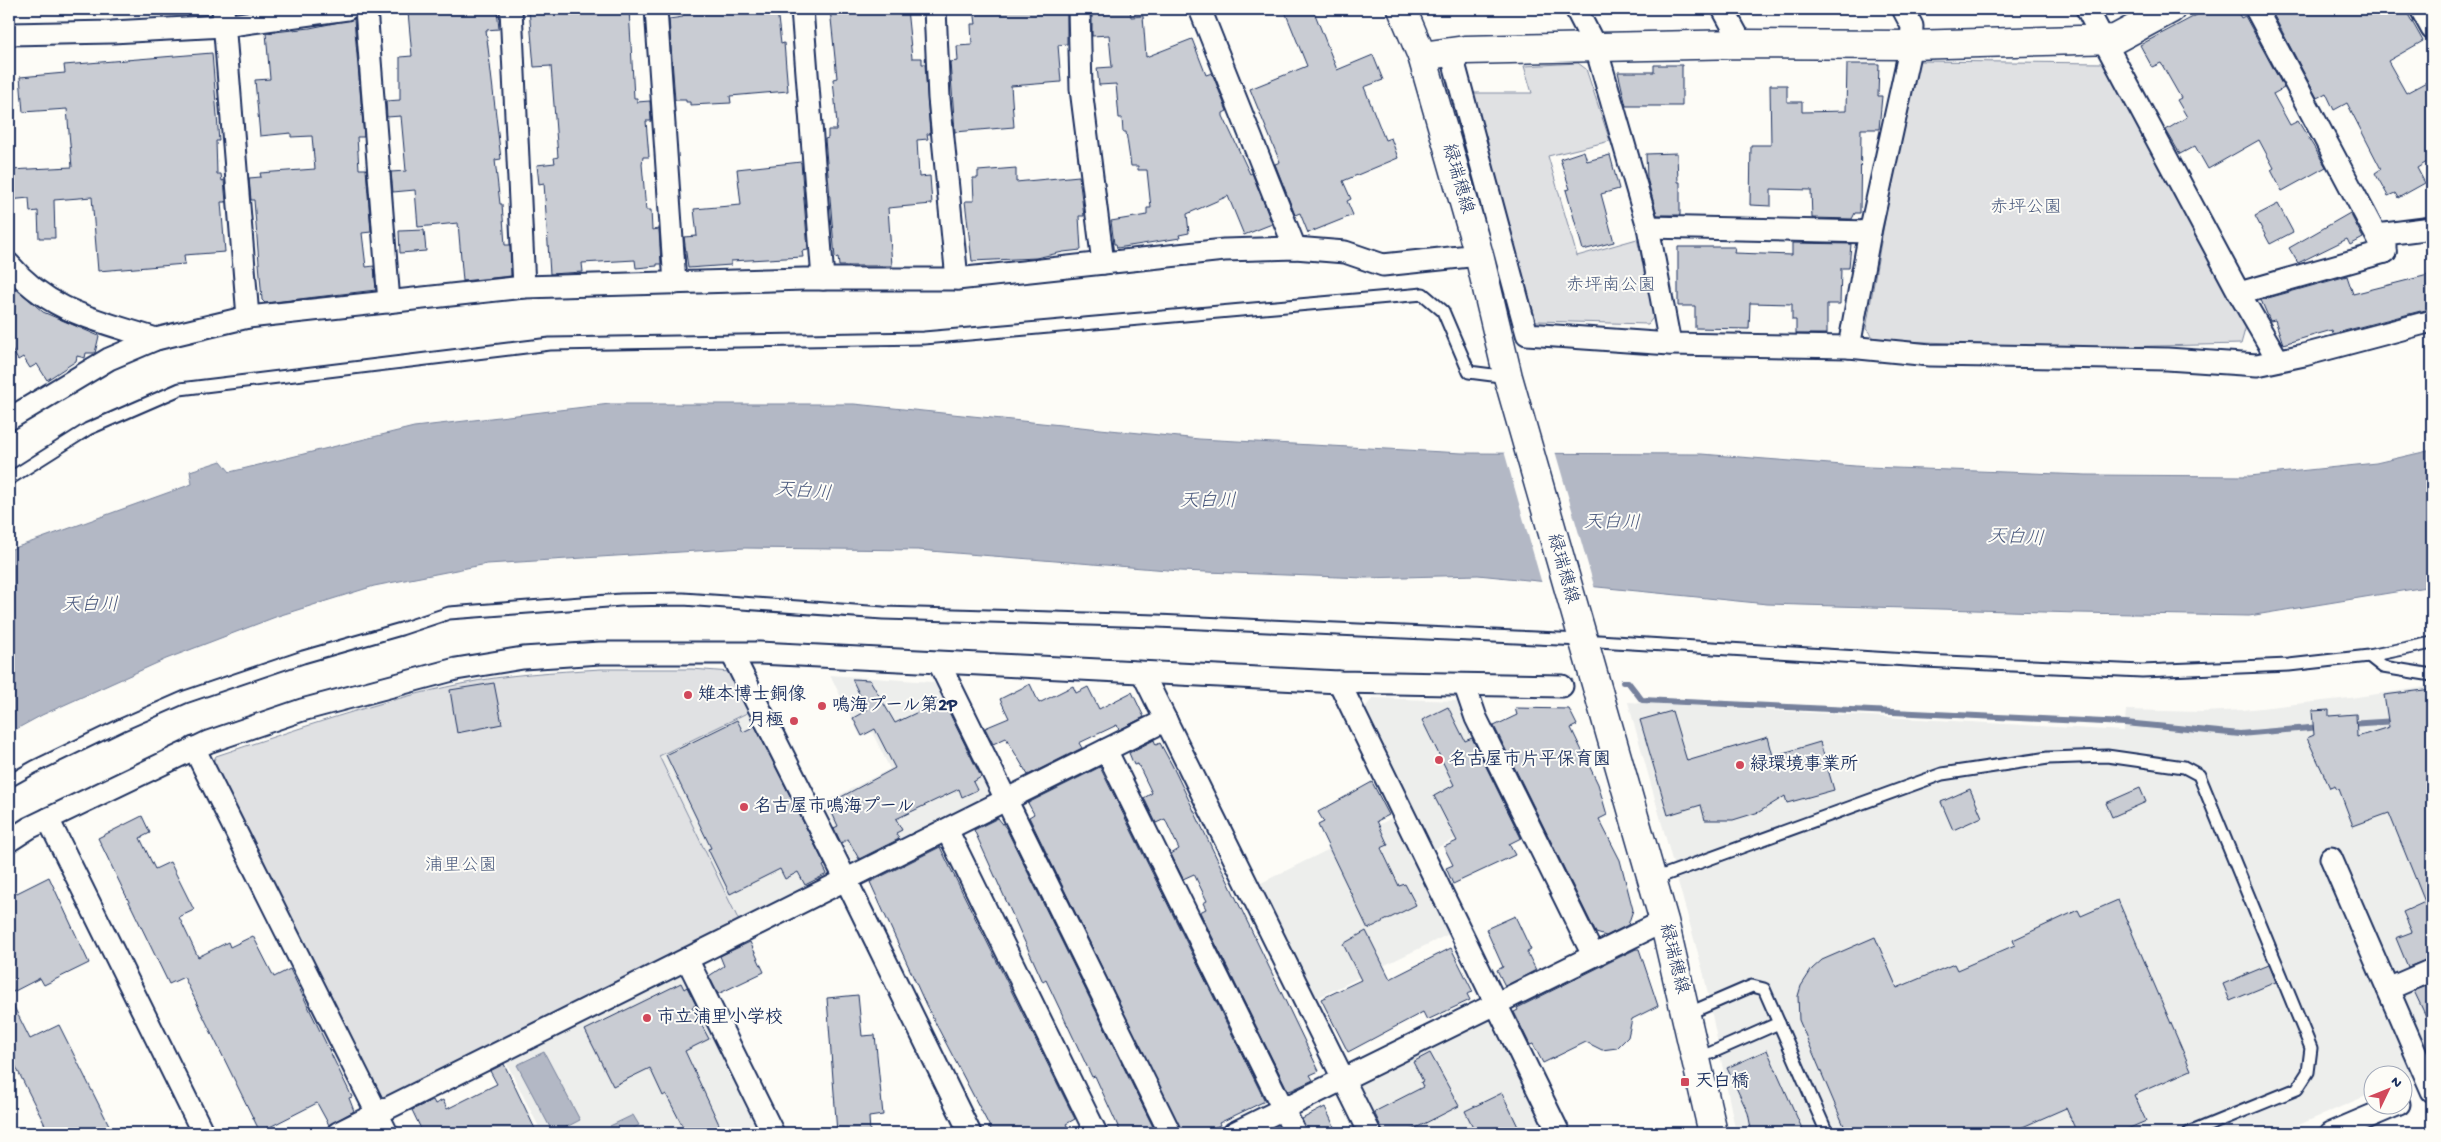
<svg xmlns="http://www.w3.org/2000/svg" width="2441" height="1142" viewBox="0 0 2441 1142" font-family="'Gochi Hand','Klee One',sans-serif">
  <rect width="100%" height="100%" fill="#fdfcf7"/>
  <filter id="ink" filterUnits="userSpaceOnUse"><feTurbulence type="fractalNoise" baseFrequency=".02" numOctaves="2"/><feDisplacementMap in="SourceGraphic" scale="10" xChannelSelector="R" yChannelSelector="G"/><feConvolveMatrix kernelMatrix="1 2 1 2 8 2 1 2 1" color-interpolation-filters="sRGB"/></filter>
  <g filter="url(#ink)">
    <g fill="#edeeec">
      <polygon points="830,675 932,682 944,692 991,788 986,800 859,863 851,859 823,803 890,769 872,732 861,737"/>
      <polygon points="2432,686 2432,1072 2336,849 2319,855 2415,1071 2412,1076 2404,1080 2404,1074 2374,1074 2373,1093 2280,1133 1736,1133 1704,975 1628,702 2124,731 2126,710 2201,712 2243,710 2350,698"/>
      <polygon points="1373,698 1457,701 1467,710 1516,809 1430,851 1363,710"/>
      <polygon points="753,710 832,869 828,880 740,923 659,756"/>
      <polygon points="1394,817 1451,933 1313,1000 1257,885"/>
      <polygon points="677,974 687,977 764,1133 542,1133 505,1060"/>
      <polygon points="1485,1019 1495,1023 1549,1133 1379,1133 1358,1091 1363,1080"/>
    </g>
    <g fill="#e0e1e3" stroke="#7e88a0">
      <polygon points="1917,61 2104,63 2246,326 2241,344 2074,348 1876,340 1866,329 1911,68"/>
      <polygon points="1578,63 1586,69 1610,141 1548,156 1577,256 1637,239 1656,314 1648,324 1536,321 1471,93 1532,93 1524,66"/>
      <path d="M601 669H692L730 672 753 710 659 756 740 923 388 1099 378 1095 212 764 216 756C295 730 380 700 461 684 507 674 554 672 601 669Z"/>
    </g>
    <g fill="#b3b8c5" stroke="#76819c">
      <polygon points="610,404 854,404 1199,439 1462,453 1701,454 1868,467 2086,475 2250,476 2376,463 2432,450 2432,586 2249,616 2078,613 1767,604 1478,575 1365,578 1180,571 918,550 745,548 487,564 374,586 278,616 166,659 42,715 9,733 9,550 192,484 190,471 221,461 230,472 414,427"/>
      <polygon points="544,1052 580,1120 555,1133 553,1133 517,1065"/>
      <polygon points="633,1115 639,1125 634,1128 637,1133 614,1133 610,1126"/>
    </g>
    <polygon fill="#fdfcf7" points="1504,451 1555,451 1595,589 1542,584"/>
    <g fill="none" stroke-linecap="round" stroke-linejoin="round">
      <g stroke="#76819c" stroke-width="6">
        <polyline points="1623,682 1628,682 1642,700 2125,723 2240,734 2321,727"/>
        <polyline points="2349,724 2396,721"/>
      </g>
    </g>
    <g fill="#c9ccd3" stroke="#1b2f5e">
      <polygon points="442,9 497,9 499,29 486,30 501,159 495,160 500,204 502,204 505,245 510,245 511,276 463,281 458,223 418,227 415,190 393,192 391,172 406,171 401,116 387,117 386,101 400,100 400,57 412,56 408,12"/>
      <polygon points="529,9 629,9 634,98 637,98 637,102 650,101 651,121 646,121 649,157 643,157 642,164 646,210 651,210 652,230 659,229 661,264 657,264 657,266 636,268 635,260 582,263 583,272 550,274 544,183 539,184 537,165 555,163 554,158 558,157 551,66 534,67"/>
      <polygon points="682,9 777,9 781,44 784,43 788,91 730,96 731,103 690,105 690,102 686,102 686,100 675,100 669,19 683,17"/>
      <polygon points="830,9 907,9 912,58 922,58 922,64 925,64 930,134 927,134 928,139 917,140 919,177 930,176 932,204 888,208 892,266 839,266 838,257 835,258 825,139 828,138 828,130 836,130 837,124 833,79 837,78"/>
      <polygon points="974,9 1067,9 1067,44 1058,45 1061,82 1011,86 1014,127 955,132 950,62 958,61 957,46 972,45 971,24 976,24"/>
      <polygon points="1092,9 1130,9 1131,17 1143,16 1146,57 1192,39 1206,75 1212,73 1227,111 1223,113 1223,116 1250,174 1252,173 1272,224 1244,235 1228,196 1187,214 1189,233 1179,235 1180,238 1117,248 1116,244 1114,244 1111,221 1147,215 1147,208 1151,208 1147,170 1138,170 1138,166 1131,166 1126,132 1123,132 1122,118 1119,118 1116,84 1099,85 1097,68 1112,67 1109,35 1092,36"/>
      <polygon points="1284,9 1313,9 1337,70 1373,55 1383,80 1364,87 1385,140 1391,138 1398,158 1343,181 1351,199 1347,201 1353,215 1308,233 1300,213 1295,215 1275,164 1280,162 1250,89 1307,66"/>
      <polygon points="2208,9 2236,9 2241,18 2245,16 2284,88 2273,94 2290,125 2298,121 2326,167 2282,191 2271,170 2274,168 2259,140 2208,169 2195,146 2180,154 2166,130 2187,117 2177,100 2181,98 2161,63 2152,67 2140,45"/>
      <polygon points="2278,9 2405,9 2423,41 2388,61 2406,93 2432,79 2432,159 2417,168 2425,183 2398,198 2395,193 2388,196 2375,173 2381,169 2347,103 2334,110 2326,93 2317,98 2272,12"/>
      <polygon points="354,19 364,137 357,137 359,169 366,169 371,232 362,233 366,267 374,266 376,290 265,303 262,300 254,200 251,200 249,178 261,177 260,173 315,169 312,136 291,137 291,133 260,136 255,80 270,79 266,33 310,28"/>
      <polygon points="212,53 219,141 216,141 217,174 221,174 222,181 224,180 226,202 221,202 225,252 184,255 185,264 98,271 92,197 54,200 55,238 39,238 38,211 30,212 29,198 9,200 9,170 72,167 67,109 23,112 20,77 65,73 64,65"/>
      <polygon points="1847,64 1879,64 1878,96 1882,96 1879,129 1861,129 1860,213 1855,213 1852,219 1812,218 1811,190 1771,189 1771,206 1750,205 1751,145 1771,145 1770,85 1787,85 1787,102 1802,102 1802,112 1846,111"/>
      <polygon points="1654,65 1682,65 1682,106 1626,106 1618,72 1654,72"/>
      <polygon points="1584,151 1587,161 1610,155 1619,189 1601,194 1614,242 1583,250 1566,190 1570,189 1560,159"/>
      <polygon points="1677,153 1678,182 1680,182 1680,215 1657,215 1647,178 1646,154"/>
      <polygon points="801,162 808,250 802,251 803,257 731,261 731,265 688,268 684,237 697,236 694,209 741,205 737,169"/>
      <polygon points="1016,168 1016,182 1079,176 1084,216 1079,216 1081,250 1063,252 1036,258 972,261 965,201 974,201 973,178 978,178 978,171"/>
      <polygon points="2278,204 2293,232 2270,244 2255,216"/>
      <polygon points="2350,213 2363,238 2350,245 2347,239 2298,263 2289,248"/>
      <polygon points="424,230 426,251 400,253 399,231"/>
      <polygon points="1792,243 1851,244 1849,268 1841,268 1840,304 1827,304 1827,334 1796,334 1796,320 1792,320 1792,304 1750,303 1749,329 1695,328 1695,306 1678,306 1678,247 1735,247 1734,253 1792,255"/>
      <polygon points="2432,274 2432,308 2333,334 2332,330 2283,344 2275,320 2270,321 2261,300 2347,276 2353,294"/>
      <polygon points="9,282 43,312 99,336 95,353 86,353 85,358 77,356 76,361 47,380 37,364 30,368 23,357 18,360 9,345"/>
      <polygon points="852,679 870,680 895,723 943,700 981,777 973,782 977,790 962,797 959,789 896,819 902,830 896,833 899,839 859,859 848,839 841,843 834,828 838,826 828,804 895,768 875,729 862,736 853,718 867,710"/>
      <polygon points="494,683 502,724 457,733 450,690"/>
      <polygon points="1030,684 1039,703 1073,686 1076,693 1088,687 1099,709 1132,692 1144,717 1119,730 1117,725 1079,743 1082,748 1028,775 1006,738 993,744 985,728 1009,718 1000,699"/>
      <polygon points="2432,689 2432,958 2408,967 2396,938 2412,932 2403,912 2425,902 2389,813 2353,826 2339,789 2337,790 2335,786 2330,788 2307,738 2314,735 2312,711 2329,710 2329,716 2356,714 2357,737 2389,727 2384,695"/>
      <polygon points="1448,707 1465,741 1472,738 1521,838 1509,844 1515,855 1453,884 1446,868 1453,865 1444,847 1457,841 1434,796 1454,785 1422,720"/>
      <polygon points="1515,708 1569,709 1577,725 1571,728 1598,784 1607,815 1599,819 1620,860 1633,910 1628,925 1606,936 1596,933 1494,726 1517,715"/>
      <polygon points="1672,711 1687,761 1768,737 1773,756 1820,742 1834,790 1787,803 1785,796 1759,812 1733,820 1705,820 1701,805 1668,815 1640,720"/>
      <polygon points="737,720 743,732 755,726 825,865 823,866 827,874 805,885 798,872 785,879 780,869 730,894 708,849 711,848 666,755"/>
      <polygon points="1154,740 1156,745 1160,743 1172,765 1319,1071 1310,1075 1313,1080 1292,1090 1288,1091 1200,912 1206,909 1203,903 1207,901 1194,874 1183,879 1171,854 1179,849 1165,819 1156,823 1144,798 1152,793 1138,764 1134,765 1129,753"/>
      <polygon points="1100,767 1265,1101 1219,1123 1220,1125 1202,1133 1182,1133 1029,817 1034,814 1028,803"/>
      <polygon points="1372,782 1389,815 1377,821 1388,845 1381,848 1399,886 1405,884 1416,905 1368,929 1318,825 1324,822 1318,812"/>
      <polygon points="2140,788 2146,802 2112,817 2106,803"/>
      <polygon points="1970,789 1982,817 1953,830 1941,802"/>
      <polygon points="142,816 150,833 140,838 155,869 170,862 194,910 179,917 198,957 228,942 230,947 253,936 274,977 290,969 352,1097 349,1098 354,1111 329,1125 317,1103 260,1132 184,977 169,984 98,838"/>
      <polygon points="998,818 1006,828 1156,1133 1121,1133 1095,1076 1092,1077 1046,980 1043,982 974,830"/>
      <polygon points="940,847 1075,1119 1066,1124 1071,1133 993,1133 926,1005 870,882"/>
      <polygon points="49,877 89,963 44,985 40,978 9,994 9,897"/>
      <polygon points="2118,900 2191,1070 2134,1095 2146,1121 2118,1133 2077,1133 2066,1108 2009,1133 1847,1133 1799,1020 1798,996 1801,986 1812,969 1822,960 1875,937 1897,988 1954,964 1957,970 2015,945 2013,940 2078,910 2081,916"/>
      <polygon points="1515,916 1531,950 1527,952 1536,970 1505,986 1497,970 1503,967 1486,929"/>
      <polygon points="1366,931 1390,979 1451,948 1473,992 1467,994 1470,1000 1427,1020 1423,1012 1348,1052 1321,999 1361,980 1343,944"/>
      <polygon points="750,942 764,972 718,994 709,976 724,966 720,956"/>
      <polygon points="1636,949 1639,949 1658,1006 1632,1019 1628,1037 1617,1048 1602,1050 1586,1042 1543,1063 1533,1044 1530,1045 1514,1012 1518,1010 1517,1008"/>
      <polygon points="2269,965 2276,982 2230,1001 2223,984"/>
      <polygon points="681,983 684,989 687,987 696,1005 692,1007 709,1039 685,1051 723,1133 686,1133 666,1094 663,1096 650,1068 613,1086 585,1030"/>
      <polygon points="2432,984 2432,1029 2414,991"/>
      <polygon points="858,995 862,1036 875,1035 883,1115 869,1117 870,1133 837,1133 827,998"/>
      <polygon points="9,997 30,1039 59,1025 113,1133 49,1133 9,1053"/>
      <polygon points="1767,1050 1776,1070 1804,1133 1752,1133 1748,1113 1727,1068"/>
      <polygon points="1430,1053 1459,1106 1406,1133 1384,1133 1374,1112 1423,1087 1421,1082 1423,1081 1413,1062"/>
      <polygon points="504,1064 537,1133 423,1133 412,1110 433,1100 435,1104 443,1100 447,1109 497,1084 490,1071"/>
      <polygon points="1502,1093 1521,1133 1476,1133 1465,1111"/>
      <polygon points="1325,1107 1337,1133 1307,1133 1302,1119"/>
    </g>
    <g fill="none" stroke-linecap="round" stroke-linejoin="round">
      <g stroke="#1b2f5e" stroke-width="15">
        <g id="lane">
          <polyline points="9,479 88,429 180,389 550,344 924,338 1423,294 1443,311 1469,372 1508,377"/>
          <polyline points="2369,656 2383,667 2432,675"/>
          <polyline points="9,781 34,767 121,725 185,697 303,657 401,629 449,613 621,600 683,599 883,613 1157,621 1582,640 1924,661 2142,671 2289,665 2369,656 2432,643"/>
          <polyline points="1651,880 1942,774 2048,758 2107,756 2184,767 2199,775 2311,1048 2308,1072 2297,1089 2189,1133"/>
          <polyline points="1687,1014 1752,986 1764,989 1827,1133"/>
          <polyline points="1697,1059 1779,1023"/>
        </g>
      </g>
      <g stroke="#1b2f5e" stroke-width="25">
        <g id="street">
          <polyline points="223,9 248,317"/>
          <polyline points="366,9 389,302"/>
          <polyline points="511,9 524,287"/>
          <polyline points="656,9 675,283"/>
          <polyline points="802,9 823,279"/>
          <polyline points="935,9 939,98 957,279"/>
          <polyline points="1079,9 1081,89 1103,263"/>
          <polyline points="1200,9 1295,248"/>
          <polyline points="1576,9 1596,48 1648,227 1670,344"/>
          <polyline points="1723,9 1742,44"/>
          <polyline points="2087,9 2239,293 2278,360"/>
          <polyline points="2256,9 2385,252"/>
          <polyline points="2421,9 2432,29"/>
          <polyline points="9,34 112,32 224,26 347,9"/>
          <polyline points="1451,52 1527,334 1670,344 1849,347 1930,355 2167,359 2257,365 2304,355 2432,321"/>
          <polyline points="1648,227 1870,232"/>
          <polyline points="2385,252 2385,234 2432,228"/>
          <path d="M9 264C50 313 98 320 156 339"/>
          <polyline points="2239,293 2385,252"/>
          <polyline points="1849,347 1870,232 1911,45 1912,26 1903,9"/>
          <polyline points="9,419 109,359 156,339 248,317 524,287 804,279 957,279 1224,250 1295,248 1345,252 1383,265 1479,255"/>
          <polyline points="732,654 846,880 970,1133"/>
          <polyline points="939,663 1170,1133"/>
          <polyline points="1143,674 1370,1133"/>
          <polyline points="1339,682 1559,1133"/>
          <polyline points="1465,686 1476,718 1593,955"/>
          <polyline points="194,748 387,1133"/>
          <polyline points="1106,750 1295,1133"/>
          <polyline points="48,819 203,1133"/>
          <polyline points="947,830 1096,1133"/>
          <polyline points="9,841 29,828 208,742 302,710 456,669 523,658 600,653 759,653 1339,682 1562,686"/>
          <polyline points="2331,858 2432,1091"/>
          <polyline points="687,959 773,1133"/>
          <polyline points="2388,989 2432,970"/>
          <polyline points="338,1133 1166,720"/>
          <polyline points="1234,1133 1664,921"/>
          <polyline points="2331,1133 2399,1104"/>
        </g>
      </g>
      <g stroke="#1b2f5e" stroke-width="31">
        <g id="secondary">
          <polyline points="1402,9 1422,56 1479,255 1508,377 1664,921 1713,1133"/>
          <polyline points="1422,56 1465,50 1742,44 1911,45 2115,39 2171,9"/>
        </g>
      </g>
      <use href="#lane" stroke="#fdfcf7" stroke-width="11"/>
      <use href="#street" stroke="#fdfcf7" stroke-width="21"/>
      <use href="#secondary" stroke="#fdfcf7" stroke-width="28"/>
    </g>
  </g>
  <g fill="#d1495b" stroke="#fdfcf7" stroke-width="2">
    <circle cx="688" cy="695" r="5"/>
    <circle cx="822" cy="706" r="5"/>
    <circle cx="794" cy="721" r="5"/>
    <circle cx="1439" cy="760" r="5"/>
    <circle cx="1740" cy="765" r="5"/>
    <circle cx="744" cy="807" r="5"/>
    <circle cx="647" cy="1018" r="5"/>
    <rect x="1680" y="1077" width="10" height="10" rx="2.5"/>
  </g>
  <g text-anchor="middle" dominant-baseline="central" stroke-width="4" stroke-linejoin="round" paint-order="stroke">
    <g font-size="18" fill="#1b2f5e" stroke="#fdfcf7">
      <text transform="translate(1457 179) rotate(74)">緑瑞穂線</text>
      <text transform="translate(1562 569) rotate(74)">緑瑞穂線</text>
      <text transform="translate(1673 959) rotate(76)">緑瑞穂線</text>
    </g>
    <g font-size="18" fill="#4c5c7f" stroke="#fdfcf7">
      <text x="2026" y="208">赤坪公園</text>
      <text x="1611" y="286">赤坪南公園</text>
      <text x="461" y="866">浦里公園</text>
    </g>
    <g font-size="18" font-weight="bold" fill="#1b2f5e" stroke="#fdfcf7" text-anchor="start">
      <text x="698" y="695">雉本博士銅像</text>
      <text x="832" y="706">鳴海プール第2P</text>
      <text x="784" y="721" text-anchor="end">月極</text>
      <text x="1449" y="760">名古屋市片平保育園</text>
      <text x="1750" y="765">緑環境事業所</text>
      <text x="754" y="807">名古屋市鳴海プール</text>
      <text x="657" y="1018">市立浦里小学校</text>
      <text x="1695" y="1082">天白橋</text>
    </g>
    <g font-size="19" font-style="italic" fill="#49587d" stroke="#fdfcf7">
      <text transform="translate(803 493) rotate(5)">天白川</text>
      <text x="1208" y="502">天白川</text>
      <text transform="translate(1612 524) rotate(1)">天白川</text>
      <text transform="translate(2016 539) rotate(3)">天白川</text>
      <text x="90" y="606">天白川</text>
    </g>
  </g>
  <rect width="2441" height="1142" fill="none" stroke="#fdfcf7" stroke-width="30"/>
  <rect x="15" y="15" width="2411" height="1112" fill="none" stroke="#1b2f5e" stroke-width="2" filter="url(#ink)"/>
  <g transform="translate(2388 1090) rotate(47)"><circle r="24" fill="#fdfcf7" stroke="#a3aaba"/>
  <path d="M0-4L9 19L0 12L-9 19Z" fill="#d1495b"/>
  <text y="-8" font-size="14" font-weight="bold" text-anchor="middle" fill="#1b2f5e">N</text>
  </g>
</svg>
